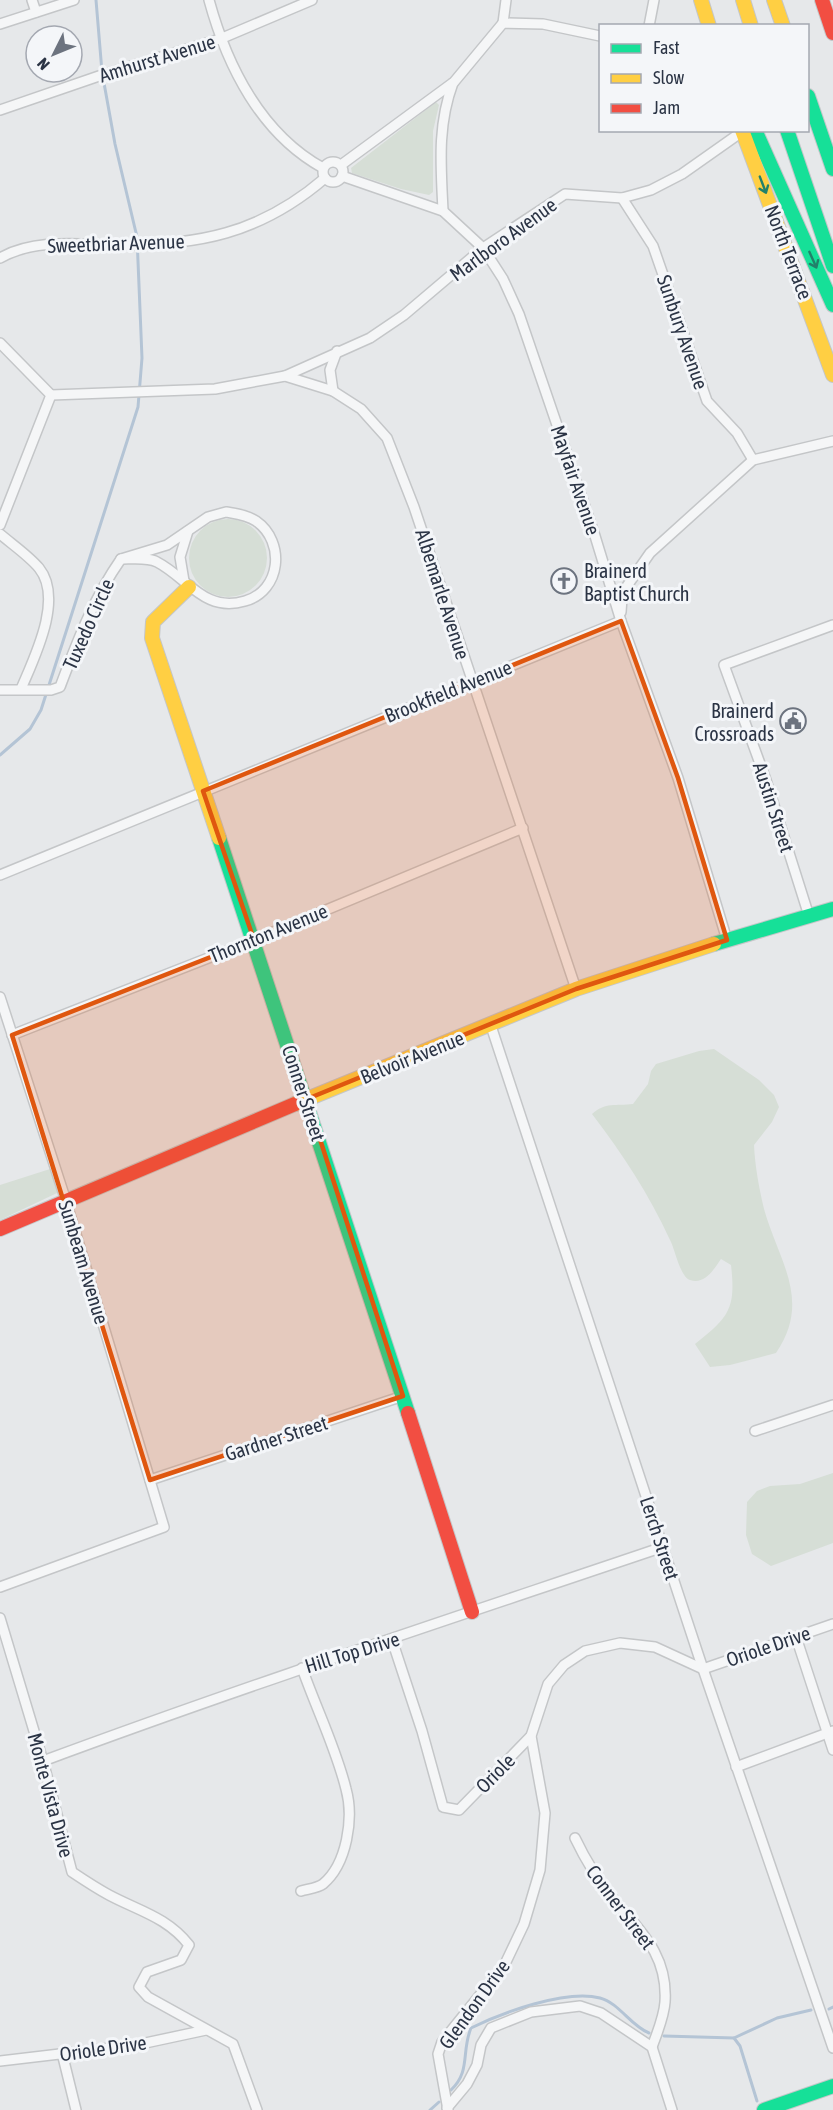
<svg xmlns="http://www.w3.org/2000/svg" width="833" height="2110" viewBox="0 0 833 2110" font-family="'Asap Condensed',sans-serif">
  <rect width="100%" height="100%" fill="#e6e8ea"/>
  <g fill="#d6ded6">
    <polygon points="436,102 439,105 433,131 433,192 429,195 401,189 352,173 351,168"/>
    <circle cx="228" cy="558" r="39"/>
    <path d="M714 1049 759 1080 774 1095 779 1107 772 1122 754 1145C755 1166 759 1188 764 1209 779 1262 812 1300 776 1353L730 1365 710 1367 695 1344C729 1317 736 1309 731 1265L721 1259C714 1269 705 1285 690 1280 680 1277 675 1249 670 1240 649 1194 622 1153 592 1114 605 1102 616 1106 633 1104L648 1084 651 1071 656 1064 699 1051Z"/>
    <polygon points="50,1169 57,1185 57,1193 0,1220 0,1185"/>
    <polygon points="833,1473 833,1543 771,1566 752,1554 746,1535 747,1502 757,1491 770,1486 800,1484"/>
  </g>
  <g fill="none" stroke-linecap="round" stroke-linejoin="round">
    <g stroke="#b4c4d5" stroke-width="3">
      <polyline points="0,755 30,729 41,710 138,407 142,358 137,237 115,144 102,72 96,0"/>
      <polyline points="829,2009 833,2007"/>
      <polyline points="664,2036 734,2038 777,2018 811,2010"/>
      <polyline points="734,2038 740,2046 757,2101"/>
      <path d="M451 2090C471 2071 461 2052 471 2028 501 2013 566 1989 600 1998 619 2003 631 2026 649 2033"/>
      <polyline points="430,2110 439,2102"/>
    </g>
    <g stroke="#c4c6c8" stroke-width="12">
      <g id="street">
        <polyline points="32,0 36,12"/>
        <path d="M209 0C227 66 261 134 323 168"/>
        <polyline points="503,23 506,0"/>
        <polyline points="0,24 74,0"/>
        <polyline points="649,26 654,0"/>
        <polyline points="0,110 99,76 220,39 312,0"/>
        <circle cx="333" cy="172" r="10"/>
        <polyline points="341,165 454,82 503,23 543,24 600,36"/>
        <polyline points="342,176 443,211 483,248 503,279 519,314 595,536 621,621 678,778 727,940"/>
        <polyline points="622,198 653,246 707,401 737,433 753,460"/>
        <path d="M443 211C441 166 437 126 453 83"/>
        <path d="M0 258C34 239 75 244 113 245 197 246 260 234 325 178"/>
        <polyline points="0,343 51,395"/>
        <polyline points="285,376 370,338 404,315 483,248 565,194 622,198 651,190 682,174 743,131"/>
        <polyline points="333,391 330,370 337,351"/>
        <polyline points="51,395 215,389 285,376 333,391 361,409 387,438 414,507 576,989"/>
        <path d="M226 512C237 514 247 515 256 521 286 542 281 591 245 601 204 613 188 578 157 562 148 557 131 559 121 559L167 545 208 517Z"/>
        <polyline points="0,525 51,395"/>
        <path d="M0 534C13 545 29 556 39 568 64 599 34 658 21 689"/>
        <polyline points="184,581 180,557 188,531"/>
        <polyline points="621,612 622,598 627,586 650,553 753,460 833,441"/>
        <path d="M0 690H51L60 687C77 642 93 599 121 559"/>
        <polyline points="0,875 621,621"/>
        <polyline points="809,916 766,780 724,665 833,625"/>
        <polyline points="0,997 66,1201 164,1527 0,1587"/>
        <polyline points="491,1026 703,1669 833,2048"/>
        <polyline points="12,1035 254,940 523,828"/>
        <polyline points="755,1431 833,1405"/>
        <polyline points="150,1480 403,1396"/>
        <path d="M0 1618 43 1761 72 1872C84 1880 96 1888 109 1895 139 1911 167 1917 189 1945L181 1960 147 1972 139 1987 148 1997 233 2044 257 2110"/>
        <polyline points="796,1637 833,1750"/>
        <polyline points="392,1640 422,1731 443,1807 459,1810 531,1736"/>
        <path d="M43 1761C248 1685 456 1617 663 1547"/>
        <polyline points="736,1767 833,1731"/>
        <path d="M575 1838C585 1859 597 1879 612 1897 640 1931 668 1954 665 2002 664 2017 657 2033 652 2047"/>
        <path d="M301 1891C308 1889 318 1888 323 1884 347 1864 354 1818 346 1789 336 1748 316 1708 302 1668"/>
        <polyline points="62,2053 76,2110"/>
        <polyline points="0,2061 136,2045 206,2030"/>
        <polyline points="447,2108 467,2084 477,2065 481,2045 491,2028 531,2012 580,2006 601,2013 652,2047 672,2110"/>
        <polyline points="448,2110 438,2054 442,2042 505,1964 524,1924 540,1870 545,1813 531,1736 548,1684 564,1665 585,1651 620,1643 655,1647 703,1669 833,1624"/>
      </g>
    </g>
    <g stroke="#c4c6c8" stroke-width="16">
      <g id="fast">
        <polyline points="808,96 833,169"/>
        <polyline points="755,130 833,305"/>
        <polyline points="787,130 833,266"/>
        <polyline points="219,838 408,1413"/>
        <polyline points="714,944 833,909"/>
        <polyline points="764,2110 833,2086"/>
      </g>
    </g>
    <g stroke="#c4c6c8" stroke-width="16">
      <g id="slow">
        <polyline points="701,0 709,26"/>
        <polyline points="743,0 751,26"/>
        <polyline points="774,0 783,26"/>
        <polyline points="742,130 833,375"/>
        <polyline points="189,587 153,622 152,638 219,838"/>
        <polyline points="295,1104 576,989 714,944"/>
      </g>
    </g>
    <g stroke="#c4c6c8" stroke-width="16">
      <g id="jam">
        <polyline points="822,0 833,33"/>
        <polyline points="0,1229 295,1104"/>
        <polyline points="408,1413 472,1612"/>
      </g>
    </g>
    <use href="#street" stroke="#f5f6f7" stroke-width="9"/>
    <use href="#fast" stroke="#16e098" stroke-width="14"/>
    <use href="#slow" stroke="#ffcf43" stroke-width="14"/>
    <use href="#jam" stroke="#f24e42" stroke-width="14"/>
  </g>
  <defs><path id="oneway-shaft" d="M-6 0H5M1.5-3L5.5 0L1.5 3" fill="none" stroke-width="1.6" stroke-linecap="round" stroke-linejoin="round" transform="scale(1.5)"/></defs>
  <g stroke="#22816a">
    <use href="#oneway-shaft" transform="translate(763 185) rotate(69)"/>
    <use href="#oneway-shaft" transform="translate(813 260) rotate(66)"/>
  </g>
  <path fill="#df570f" fill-opacity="0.2" stroke="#df570f" stroke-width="4.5" stroke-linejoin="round" d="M621 621 678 778 727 940 576 989 307 1099 403 1396 150 1480 12 1035 254 940 203 791Z"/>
  <defs>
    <g id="church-ring" transform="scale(1.35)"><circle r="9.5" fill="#f4f6f9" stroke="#6c737f" stroke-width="1.5"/><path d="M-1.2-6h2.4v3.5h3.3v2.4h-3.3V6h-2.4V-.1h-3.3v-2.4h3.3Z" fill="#6c737f"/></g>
    <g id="civic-ring" transform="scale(1.35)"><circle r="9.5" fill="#f4f6f9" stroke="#6c737f" stroke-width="1.5"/><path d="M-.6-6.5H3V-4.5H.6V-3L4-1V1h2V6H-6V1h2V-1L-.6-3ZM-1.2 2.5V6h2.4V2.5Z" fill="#6c737f"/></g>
  </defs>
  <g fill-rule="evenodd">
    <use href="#church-ring" x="564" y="581"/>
    <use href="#civic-ring" x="793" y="721"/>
  </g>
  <g text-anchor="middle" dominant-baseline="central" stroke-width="6" stroke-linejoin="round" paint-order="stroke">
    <g font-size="20" fill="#2b3445" stroke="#f4f6f9">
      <text transform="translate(157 58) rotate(-17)">Amhurst Avenue</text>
      <text transform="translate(503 239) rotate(-36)">Marlboro Avenue</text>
      <text transform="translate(116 243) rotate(-2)">Sweetbriar Avenue</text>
      <text transform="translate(789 252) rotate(69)">North Terrace</text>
      <text transform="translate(683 332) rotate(71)">Sunbury Avenue</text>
      <text transform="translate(576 480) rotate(71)">Mayfair Avenue</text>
      <text transform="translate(443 594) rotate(72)">Albemarle Avenue</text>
      <text transform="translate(88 624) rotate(-66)">Tuxedo Circle</text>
      <text transform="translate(448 691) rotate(-22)">Brookfield Avenue</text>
      <text transform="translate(774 807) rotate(72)">Austin Street</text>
      <text transform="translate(268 933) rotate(-22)">Thornton Avenue</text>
      <text transform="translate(412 1057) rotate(-22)">Belvoir Avenue</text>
      <text transform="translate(304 1093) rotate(72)">Conner Street</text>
      <text transform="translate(84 1262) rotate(73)">Sunbeam Avenue</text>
      <text transform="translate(276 1438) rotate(-18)">Gardner Street</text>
      <text transform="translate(660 1538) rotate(72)">Lerch Street</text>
      <text transform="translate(768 1646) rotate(-19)">Oriole Drive</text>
      <text transform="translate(352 1652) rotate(-17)">Hill Top Drive</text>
      <text transform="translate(495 1773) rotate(-45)">Oriole</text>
      <text transform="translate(51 1795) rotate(75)">Monte Vista Drive</text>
      <text transform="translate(621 1907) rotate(53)">Conner Street</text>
      <text transform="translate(474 2004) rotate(-54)">Glendon Drive</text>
      <text transform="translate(103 2048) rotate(-8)">Oriole Drive</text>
    </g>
    <g font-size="20" fill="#2b3445" stroke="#f4f6f9" text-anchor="start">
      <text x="584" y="570">Brainerd<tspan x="584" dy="23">Baptist Church</tspan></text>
      <text x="774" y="710" text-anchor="end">Brainerd<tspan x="774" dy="23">Crossroads</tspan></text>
    </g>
  </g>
  <rect x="599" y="24" width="210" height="108" fill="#f4f6f9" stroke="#a4a8b1" stroke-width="1.5"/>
  <rect x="611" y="44" width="30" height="9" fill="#16e098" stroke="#a4a8b1" stroke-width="1.5"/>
  <text x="653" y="54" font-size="18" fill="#2b3445">Fast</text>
  <rect x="611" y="74" width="30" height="9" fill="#ffcf43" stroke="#a4a8b1" stroke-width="1.5"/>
  <text x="653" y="84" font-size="18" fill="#2b3445">Slow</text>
  <rect x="611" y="104" width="30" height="9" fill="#f24e42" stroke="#a4a8b1" stroke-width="1.5"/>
  <text x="653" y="114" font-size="18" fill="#2b3445">Jam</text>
  <g transform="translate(54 54) rotate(227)"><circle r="28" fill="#f4f6f9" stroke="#a4a8b1" stroke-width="1.5"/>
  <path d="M0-4.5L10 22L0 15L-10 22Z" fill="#6c737f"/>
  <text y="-9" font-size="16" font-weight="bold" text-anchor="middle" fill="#2b3445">N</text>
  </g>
</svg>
